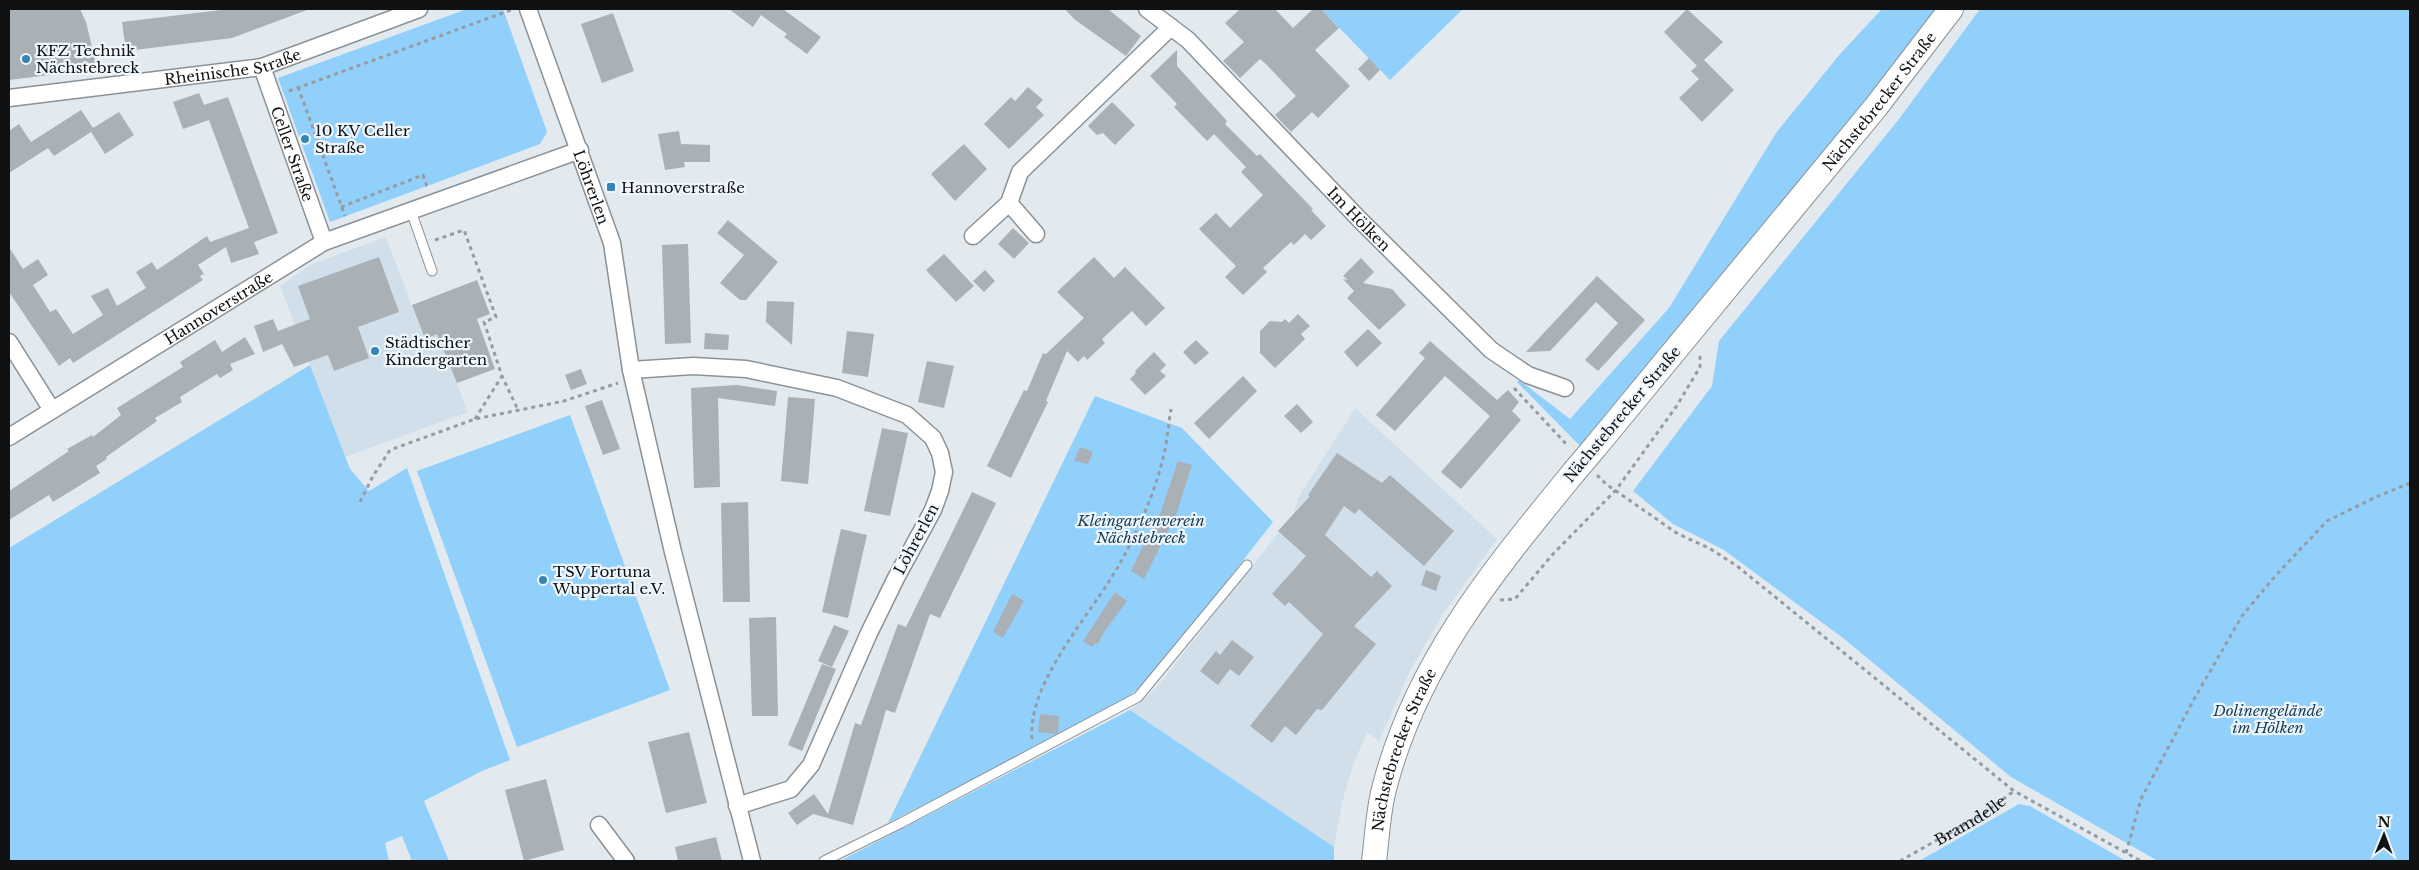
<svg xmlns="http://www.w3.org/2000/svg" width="2419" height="870" viewBox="0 0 2419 870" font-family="'Libre Baskerville',serif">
  <rect width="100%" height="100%" fill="#e2eaef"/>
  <g fill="#d0dfea">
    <polygon points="386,237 424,338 437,333 468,412 345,457 280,286 312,264"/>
    <polygon points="1355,408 1497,539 1441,617 1410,671 1379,741 1367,732 1353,765 1342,803 1334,847 1130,710 1154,691 1294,513 1298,498"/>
  </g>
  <g fill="#92d0fc">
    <polygon points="467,9 503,9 547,132 540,144 330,222 278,78"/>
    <polygon points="1321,9 1463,9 1390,80"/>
    <polygon points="1882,9 1937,9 1872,93 1580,446 1517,382 1519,380 1570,419 1669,308 1776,133 1840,54"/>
    <polygon points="1980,9 2410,9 2410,861 2158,861 2011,777 1843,638 1724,550 1673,524 1633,491 1712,386 1719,341 1899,119"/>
    <polygon points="310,365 350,469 369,491 407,468 510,760 482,771 424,801 449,861 412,861 402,836 385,843 389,861 9,861 9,548"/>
    <polygon points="1095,396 1182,428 1273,522 1152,677 1129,696 1102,714 888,823"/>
    <polygon points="570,415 670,690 517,747 417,471"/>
    <polygon points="1130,710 1334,847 1334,861 840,861"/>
    <polygon points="2019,804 2030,806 2126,861 1919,861"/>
  </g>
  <g fill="#a9b0b6">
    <polygon points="9,9 80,9 86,22 96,64 90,70 9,80"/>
    <polygon points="229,9 307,10 232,38 126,51 122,22"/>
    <polygon points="729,9 783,9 821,37 807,54 784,37 787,34 761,15 753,27"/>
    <polygon points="1065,9 1108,9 1141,36 1126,56 1074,19"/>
    <polygon points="1240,9 1275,9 1293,28 1313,9 1321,9 1339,28 1315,50 1350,86 1318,118 1312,112 1291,132 1275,115 1296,96 1266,64 1260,59 1240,78 1223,61 1244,42 1225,23"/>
    <polygon points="1687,9 1723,42 1704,60 1734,90 1702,122 1679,98 1699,79 1691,71 1697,66 1664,32"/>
    <polygon points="613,13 634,71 602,83 581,24"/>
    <polygon points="1177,50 1177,66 1227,121 1225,124 1257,156 1260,154 1313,209 1311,210 1326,226 1311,240 1305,234 1294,245 1291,242 1263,268 1267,272 1243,295 1225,277 1236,266 1199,229 1216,213 1230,228 1263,195 1241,172 1246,167 1214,134 1207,141 1174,107 1177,104 1150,76"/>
    <polygon points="1369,58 1380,70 1369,81 1358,69"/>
    <polygon points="1028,87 1043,100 1036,107 1044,115 1009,149 984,124 1011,97 1015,101"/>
    <polygon points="199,93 204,105 228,97 278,233 254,242 259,254 231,263 226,247 198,265 204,274 200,276 203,280 73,363 70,358 59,366 9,292 9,247 23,269 38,259 48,275 33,285 50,312 56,309 73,334 103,315 91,296 108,288 117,306 146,288 136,272 152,262 157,270 207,236 210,242 249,228 209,120 183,129 173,102"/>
    <polygon points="1112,102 1135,125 1115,145 1103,133 1097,135 1088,126"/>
    <polygon points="81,110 93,128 119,112 134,135 105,154 91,132 54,156 48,148 9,173 9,131 19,124 31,142"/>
    <polygon points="679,131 681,144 710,145 710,162 684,162 685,167 665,170 658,134"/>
    <polygon points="964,144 987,169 955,201 931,174"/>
    <polygon points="728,220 778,262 746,300 740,300 720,283 744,255 717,233"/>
    <polygon points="1013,228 1029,243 1014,259 998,244"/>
    <polygon points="688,244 691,343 665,344 662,245"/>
    <polygon points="944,254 974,286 956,302 926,270"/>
    <polygon points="379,257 399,312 358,327 369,358 334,371 328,355 294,367 282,344 263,352 254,326 273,319 278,331 310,319 298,286"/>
    <polygon points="1094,257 1114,278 1125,267 1165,308 1146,326 1132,311 1102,339 1105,343 1087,360 1084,356 1078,362 1067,351 1046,401 1048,402 1011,478 987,466 1024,390 1027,391 1043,353 1046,354 1084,318 1057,292"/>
    <polygon points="1361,258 1374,272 1363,283 1392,289 1406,305 1379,330 1347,298 1354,291 1343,279 1348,280 1343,276"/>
    <polygon points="985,270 995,281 984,292 973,281"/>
    <polygon points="1597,276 1645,320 1598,371 1585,360 1618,323 1596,302 1550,351 1526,352"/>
    <polygon points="477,280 490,314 477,319 495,369 457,383 437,334 425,339 412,305"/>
    <polygon points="767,301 794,302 792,345 766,322"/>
    <polygon points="1298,314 1310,326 1301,334 1305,339 1275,368 1260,353 1260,331 1270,321 1282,322 1285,319 1289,323"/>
    <polygon points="1368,329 1382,343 1357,367 1344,352"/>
    <polygon points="847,331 874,334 868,377 842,373"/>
    <polygon points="705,333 729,335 728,350 704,349"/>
    <polygon points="245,337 255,354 230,364 233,370 220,378 217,374 180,397 182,402 155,418 157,421 106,457 107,459 96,466 100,473 53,502 49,495 9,520 9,491 69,451 67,449 92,435 93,437 121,415 117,408 183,367 180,362 215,340 222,352"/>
    <polygon points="1196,340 1209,353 1195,365 1183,352"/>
    <polygon points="1430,341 1497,400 1508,390 1519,402 1512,411 1521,420 1461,489 1441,472 1490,416 1445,376 1395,431 1376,415 1425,358 1419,353"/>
    <polygon points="1154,352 1166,365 1160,371 1166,376 1145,395 1130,379 1136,373 1135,371"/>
    <polygon points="927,361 954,366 944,408 918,402"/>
    <polygon points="581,369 587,384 571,390 565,375"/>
    <polygon points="1243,376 1257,391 1209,439 1194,423"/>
    <polygon points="737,385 777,391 775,406 718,398 720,487 694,488 691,388"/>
    <polygon points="788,397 815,399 808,484 781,481"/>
    <polygon points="602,400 620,449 603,455 585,406"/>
    <polygon points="1297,404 1313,422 1301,433 1284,416"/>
    <polygon points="882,428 908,433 890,516 864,511"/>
    <polygon points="1080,447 1093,452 1088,464 1074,461"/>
    <polygon points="1337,453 1382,483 1390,475 1454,531 1424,566 1359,509 1355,514 1344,506 1325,535 1371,577 1377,571 1392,586 1354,626 1376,644 1322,710 1317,709 1296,735 1285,726 1272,743 1250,726 1323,634 1289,602 1285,606 1272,594 1306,556 1278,531 1310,496 1308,495"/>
    <polygon points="1178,461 1192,465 1176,515 1144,579 1131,571 1153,525 1156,526"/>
    <polygon points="972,492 996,503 940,618 930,614 895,713 886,710 853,825 813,814 797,825 788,813 814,794 828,814 855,723 861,725 898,624 906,627"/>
    <polygon points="748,502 750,602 723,602 721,503"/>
    <polygon points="841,529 867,535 848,618 822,612"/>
    <polygon points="1426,570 1441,576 1436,591 1421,585"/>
    <polygon points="1115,592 1127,601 1104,632 1098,644 1096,643 1092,647 1083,641"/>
    <polygon points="1012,594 1024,601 1003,638 993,632"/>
    <polygon points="776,617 778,716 752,716 749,618"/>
    <polygon points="834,625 849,631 832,667 818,661"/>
    <polygon points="1232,640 1254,657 1239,676 1230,669 1218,685 1200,671 1216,651 1220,655"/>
    <polygon points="822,664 836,669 802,751 788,745"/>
    <polygon points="1040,714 1059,716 1058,733 1054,734 1038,732"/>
    <polygon points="689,732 707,803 666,813 648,742"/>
    <polygon points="546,779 564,850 524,861 505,790"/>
    <polygon points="716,837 722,861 678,861 675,847"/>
  </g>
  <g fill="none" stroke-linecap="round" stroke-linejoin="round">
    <g stroke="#8a9297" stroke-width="11">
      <g id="lane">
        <polyline points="411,211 432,271"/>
        <polyline points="824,861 901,823 1138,697 1247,565"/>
      </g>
    </g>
    <g stroke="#8a9297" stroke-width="19">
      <g id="street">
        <path id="s2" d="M528 9 612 243 631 370 673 552 752 861"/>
        <path id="s3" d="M1147 9 1188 40 1361 221 1491 350 1528 375 1565 388"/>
        <path id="s4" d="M262 67 324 242"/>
        <path id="s5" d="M9 98 262 67 419 9"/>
        <polyline points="1009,203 1036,234"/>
        <polyline points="973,236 1009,203 1020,172 1171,27"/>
        <polyline points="9,342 52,410"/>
        <polyline points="631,370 693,366 746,369 837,388 907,415 933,438 940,453 944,472 940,491 933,510 896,578 869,633 811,765 791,789 737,806"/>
        <path id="s6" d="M9 437 324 242 580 150"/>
        <polyline points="599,825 626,861"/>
      </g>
    </g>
    <g stroke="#8a9297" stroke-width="26">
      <g id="secondary">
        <path id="s7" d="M1596 446 1875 108 1951 9"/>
        <path id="s8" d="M1374 861C1377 838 1378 812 1384 789 1416 663 1493 571 1574 472"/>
      </g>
    </g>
    <g stroke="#969ca0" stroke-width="3" stroke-dasharray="4 4" stroke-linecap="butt">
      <polyline points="298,87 345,216"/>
      <polyline points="289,91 511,10"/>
      <polyline points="341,207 423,175 427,187"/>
      <polyline points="435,240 464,230 496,317 484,322 502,376 518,410"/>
      <polyline points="1514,388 1568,446"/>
      <polyline points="475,419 502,376"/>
      <polyline points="1597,475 1606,484 1678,534 1709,548 1737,566 2014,791 2141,861"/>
      <polyline points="360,502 373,476 390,450 475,419 564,401 618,383"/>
      <polyline points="1500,600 1515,599 1553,554 1616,490 1676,407 1700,367 1700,353"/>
      <path d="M1032 739C1027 678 1099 607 1125 554 1140 525 1154 494 1162 462 1167 445 1168 427 1171 409"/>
      <polyline points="2126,853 2141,799 2193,701 2242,616 2277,574 2327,521 2376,497 2410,483"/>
      <path id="s1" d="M1900 861 1983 814 2014 791"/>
    </g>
    <use href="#lane" stroke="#fff" stroke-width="9"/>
    <use href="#street" stroke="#fff" stroke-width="16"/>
    <use href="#secondary" stroke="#fff" stroke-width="24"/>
    <g stroke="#8a9297" stroke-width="26" stroke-linecap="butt">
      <polyline id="secondary-bridge" points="1574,472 1596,446"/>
    </g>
    <use href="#secondary-bridge" stroke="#fff" stroke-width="24"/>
  </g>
  <g fill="#3585b7" stroke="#eff7fd" stroke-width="2">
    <circle cx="26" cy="59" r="5"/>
    <circle cx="305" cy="139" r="5"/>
    <rect x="606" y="182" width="10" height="10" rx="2.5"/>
    <circle cx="375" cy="351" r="5"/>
    <circle cx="543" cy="580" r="5"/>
  </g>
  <g text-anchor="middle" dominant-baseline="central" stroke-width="4.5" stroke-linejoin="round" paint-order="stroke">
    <g font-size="15" fill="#0f1113" stroke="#eff7fd" text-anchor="start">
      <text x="36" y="50">KFZ Technik<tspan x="36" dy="17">Nächstebreck</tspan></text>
      <text x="315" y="130">10 KV Celler<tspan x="315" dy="17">Straße</tspan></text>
      <text x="621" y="187">Hannoverstraße</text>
      <text x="385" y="342">Städtischer<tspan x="385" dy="17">Kindergarten</tspan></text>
      <text x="553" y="571">TSV Fortuna<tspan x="553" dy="17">Wuppertal e.V.</tspan></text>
    </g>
    <g font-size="15" fill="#0f1113" stroke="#eff7fd">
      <text stroke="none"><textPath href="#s5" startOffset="226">Rheinische Straße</textPath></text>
      <text stroke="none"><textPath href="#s7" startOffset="446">Nächstebrecker Straße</textPath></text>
      <text stroke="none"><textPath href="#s4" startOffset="92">Celler Straße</textPath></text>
      <text stroke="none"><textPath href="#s2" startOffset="189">Löhrerlen</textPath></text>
      <text stroke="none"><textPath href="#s3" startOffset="299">Im Hölken</textPath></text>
      <text stroke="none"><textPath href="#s6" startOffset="246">Hannoverstraße</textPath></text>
      <text transform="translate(1622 414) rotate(-50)">Nächstebrecker Straße</text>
      <text transform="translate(916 539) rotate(-62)">Löhrerlen</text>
      <text stroke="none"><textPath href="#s8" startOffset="116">Nächstebrecker Straße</textPath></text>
      <text stroke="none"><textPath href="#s1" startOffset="81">Bramdelle</textPath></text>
    </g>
    <g font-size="15" font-style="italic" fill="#173e56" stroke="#eff7fd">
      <text x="1141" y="520">Kleingartenverein<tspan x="1141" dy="17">Nächstebreck</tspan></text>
      <text x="2268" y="710">Dolinengelände<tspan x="2268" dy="17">im Hölken</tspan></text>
    </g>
  </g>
  <rect width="2419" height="870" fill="none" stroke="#0f1113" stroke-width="20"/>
  <g transform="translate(2384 835) rotate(1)" stroke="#eff7fd" stroke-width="4" paint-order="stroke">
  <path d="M0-4L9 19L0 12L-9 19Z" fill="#0f1113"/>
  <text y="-8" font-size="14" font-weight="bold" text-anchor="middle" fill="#0f1113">N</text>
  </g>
</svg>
